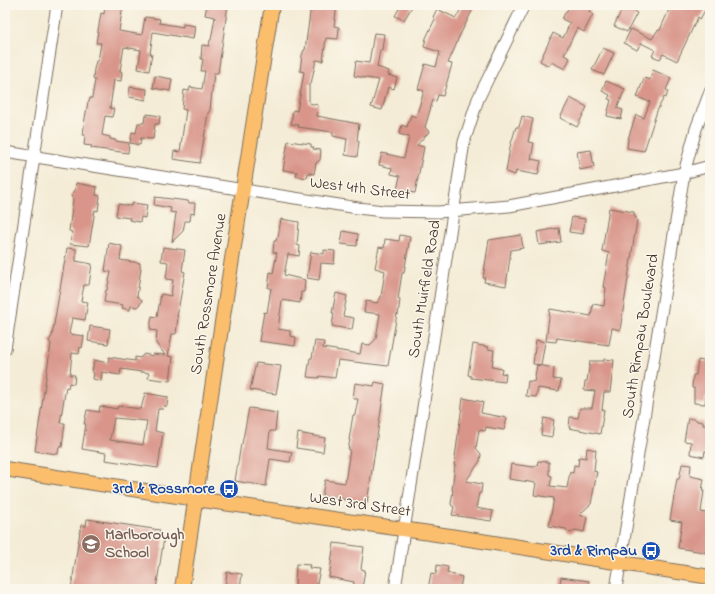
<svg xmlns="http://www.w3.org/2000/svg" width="715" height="594" viewBox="0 0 715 594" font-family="'Indie Flower',sans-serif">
  <rect width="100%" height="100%" fill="#fbf7ec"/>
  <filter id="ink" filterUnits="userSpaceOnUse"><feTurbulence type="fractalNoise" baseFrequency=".025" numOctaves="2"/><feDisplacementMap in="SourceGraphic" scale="8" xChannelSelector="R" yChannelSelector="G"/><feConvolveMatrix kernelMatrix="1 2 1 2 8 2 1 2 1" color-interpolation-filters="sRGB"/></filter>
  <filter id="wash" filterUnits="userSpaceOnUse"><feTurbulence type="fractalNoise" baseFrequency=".012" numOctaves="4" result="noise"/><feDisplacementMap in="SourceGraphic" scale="16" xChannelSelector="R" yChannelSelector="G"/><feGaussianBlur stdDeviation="0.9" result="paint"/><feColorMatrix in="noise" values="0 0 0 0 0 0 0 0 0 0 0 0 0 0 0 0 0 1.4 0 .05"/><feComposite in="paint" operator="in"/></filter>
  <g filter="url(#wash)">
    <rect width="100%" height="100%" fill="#f4ecd6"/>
    <g id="blocks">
      <g fill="#d9958a" fill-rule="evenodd">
        <polygon points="105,5 123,5 119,31 142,35 145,17 160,19 159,23 183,27 183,24 195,26 193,39 153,32 150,54 152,54 149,71 138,69 141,50 124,47 120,71 122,72 121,81 114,80 110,108 114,109 112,117 105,116 102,135 110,137 110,139 115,140 115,141 129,143 128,153 91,148 92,146 84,145 85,135 83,135 85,118 88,102 89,102 90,98 92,98 95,80 93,79 94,69 96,61 98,61 101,43 96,43 101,13 104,14"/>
        <polygon points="207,5 228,5 218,73 214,73 210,110 208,113 200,163 173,159 174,151 180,152 186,110 182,109 184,90 189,91 190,87 202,89 205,71 201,71 203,59 201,59 202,45 209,46 210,40 211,40 215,17 205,15"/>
        <polygon points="320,5 337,5 334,26 339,27 338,39 326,38 323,61 316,60 311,84 309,84 309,103 318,105 317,116 359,124 357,140 359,141 357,157 345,155 347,139 333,136 333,132 298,127 299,125 291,124 293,110 297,111 300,96 304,72 300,71 302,55 304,50 305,50 311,6 320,8"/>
        <polygon points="401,5 413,5 404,20 395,16"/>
        <polygon points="463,5 475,5 458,39 456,45 448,63 452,64 443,96 438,95 436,101 433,100 425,127 429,132 417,145 424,147 415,193 397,190 400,176 391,174 392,168 379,165 382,153 404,158 409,137 399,134 402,125 407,127 411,115 416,117 424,91 418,89 425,64 436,67 440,52 424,47 426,38 435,19 433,17 437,9 456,18"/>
        <polygon points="573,5 593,5 589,12 593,14 584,32 577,28 564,55 570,58 565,69 551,62 549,66 540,61 553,33 563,38 570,23 562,19 566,11 567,11 569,7 571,8"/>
        <polygon points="624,5 639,5 635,12 637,13 627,32 614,26"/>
        <polygon points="671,5 708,5 700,19 698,17 677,61 663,54 660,59 652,56 655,50 641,43 637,50 624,43 631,29 652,39 657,31 660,30"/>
        <polygon points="374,33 384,34 382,50 380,50 377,67 389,71 388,75 397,78 394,89 388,87 382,110 371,107 379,80 354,76 356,61 369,63"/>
        <polygon points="603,48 614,53 604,75 592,70"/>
        <polygon points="653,70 671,78 666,90 668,91 666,98 664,97 657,111 644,151 627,148 628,139 636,115 644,118 650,102 637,97 644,78 650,80"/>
        <polygon points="155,76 172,79 170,91 153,88"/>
        <polygon points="606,81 625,89 617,108 623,110 621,119 607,116 607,115 611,100 608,99 610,95 602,91"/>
        <polygon points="130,87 147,89 146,100 129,97"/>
        <polygon points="570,98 587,107 577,127 560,118"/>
        <polygon points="147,114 160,116 159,124 155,124 153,139 141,138 140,145 130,143 132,132 136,133 138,123 144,123 145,116 147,117"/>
        <polygon points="522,116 533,119 528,142 534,143 531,159 541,161 538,175 516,171 515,175 506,172 510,147 516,127 519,127"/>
        <polygon points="288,141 311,144 311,147 314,147 313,149 321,150 320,160 316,163 314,174 308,173 307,178 296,176 297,172 283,170"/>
        <polygon points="591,150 594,167 580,170 577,152"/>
        <polygon points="76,183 97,187 96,195 100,196 98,211 95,210 89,246 70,244 72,232 69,231 73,200 71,195 75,191"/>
        <polygon points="155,197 188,201 189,203 195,203 194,214 191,213 190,221 185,221 183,231 172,242 176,213 170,212 171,208 154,205"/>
        <polygon points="133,203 147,205 145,218 141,217 140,222 129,220 130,218 116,216 118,204 131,206 132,204"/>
        <polygon points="609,208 634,212 634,215 637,220 620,330 612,328 609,345 557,338 556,342 546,341 550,309 591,316 593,304 604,306 606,288 603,287 609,253 602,251"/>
        <polygon points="572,217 585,219 583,234 569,232"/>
        <polygon points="281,219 299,222 297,245 300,246 299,256 288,254 284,275 305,280 304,292 301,292 300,303 282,300 278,329 290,331 290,336 296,337 295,346 259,341 264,312 267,313 271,288 268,288 270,272 273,273 277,253 273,252 274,241 276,241 277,237 278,237"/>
        <polygon points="559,228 561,242 539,245 537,232"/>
        <polygon points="343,231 358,234 357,246 341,244"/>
        <polygon points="400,235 410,237 404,273 402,273 398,299 400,300 398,315 397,314 388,366 338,360 335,378 319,376 319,378 307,377 310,358 312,358 315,341 324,342 323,348 360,354 362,344 370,345 376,339 380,314 364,312 366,301 377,303 381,297 385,271 375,268 379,247 384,248 385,239 399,241"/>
        <polygon points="521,235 523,248 511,250 506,286 484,282 485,278 483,278 489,240"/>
        <polygon points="109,243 122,246 120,260 140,263 140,268 141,268 137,296 142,300 141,303 137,307 131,306 130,310 122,308 123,305 104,302 106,290 107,290 111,272 105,271"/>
        <polygon points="163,247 185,250 182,271 185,272 177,317 178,317 176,334 172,334 168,356 173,357 170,381 148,378 149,373 121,369 120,375 102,372 101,381 93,379 94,373 92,372 94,360 108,363 109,357 135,361 135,357 140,358 144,354 153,356 153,354 165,355 156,343 157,331 151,330 151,328 150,328 152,316 157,317 161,294 171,296 173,280 166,279 168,262 161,261"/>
        <polygon points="67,248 76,249 76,261 92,264 89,285 84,285 81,301 88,302 85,320 72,318 69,334 84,336 82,348 80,347 79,354 72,353 70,375 75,375 74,384 69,383 68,388 66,387 60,423 65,423 62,447 59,447 58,454 35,451 51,344 49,341 52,336"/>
        <polygon points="324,250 335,251 334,264 321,263 319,280 307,278 311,252 324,254"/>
        <polygon points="336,293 347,296 343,316 354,318 352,330 332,326 334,313 332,313"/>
        <polygon points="90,326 110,329 108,344 88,341"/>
        <polygon points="536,340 545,342 541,365 533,364"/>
        <polygon points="473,344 488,347 488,349 494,350 492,367 502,369 501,373 506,374 505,382 471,378 471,376 468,375"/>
        <polygon points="604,359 614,360 610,392 604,392 602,410 604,410 600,434 569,428 570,417 578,418 580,408 592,408 595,391 584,390 585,381 587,381 590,361 604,361"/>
        <polygon points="698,360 710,362 710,398 706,397 705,404 694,403 694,388 692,388 693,375 696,375"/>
        <polygon points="256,363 281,366 276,394 250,390"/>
        <polygon points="537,365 554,368 553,379 561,380 559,391 538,388 536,397 526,396 528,381 534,382"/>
        <polygon points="375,382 385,384 367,503 322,496 325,480 345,483 350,449 348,449 350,440 349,440 353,415 355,415 358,399 353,399 355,383 374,386"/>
        <path d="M145 393 168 397 167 406H164L163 409H158L155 431 163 433 158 468 105 460 106 453 82 449 86 424H84L87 410 99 412 100 406 117 409 118 406 141 409ZM114 418 147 421 143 445 110 440Z"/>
        <polygon points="463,398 483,402 481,413 507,418 504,430 486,427 485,431 479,430 476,448 481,454 480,461 466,481 482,484 481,493 479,493 476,508 493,511 491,521 452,515 454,507 452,506 451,504 453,490 452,490 455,465 454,465"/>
        <polygon points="249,408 257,409 257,410 277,413 275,431 270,431 268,448 292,452 290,462 270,459 266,486 235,481 241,444 242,444"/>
        <polygon points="544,418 554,420 552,437 541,435"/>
        <polygon points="688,418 697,420 697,421 703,422 703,425 710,426 709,452 705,451 704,457 690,454 691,442 684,441"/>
        <polygon points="298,433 325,438 323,452 296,448"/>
        <polygon points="587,448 596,450 594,471 597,472 591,504 579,515 587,517 584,532 575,530 571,533 567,531 566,529 549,526 554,498 534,495 536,483 509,479 511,464 534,467 535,466 537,466 538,461 549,462 549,475 552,476 550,486 567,488 570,472 573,473 574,465 578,466 579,457 586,458"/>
        <polygon points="682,464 691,465 690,476 704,479 702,491 704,491 701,512 710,514 710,553 678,548 682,522 670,520 677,479 679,479"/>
        <polygon points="87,519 160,530 159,537 164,538 156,589 71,589 81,525 86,526"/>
        <polygon points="334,543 364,547 361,569 365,570 362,589 353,589 354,582 329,577"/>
        <polygon points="296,564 310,565 309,568 320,569 316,589 295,589"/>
        <polygon points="437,565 448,567 447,573 462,577 460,589 428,589 431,573 436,574"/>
        <polygon points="227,572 242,574 240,589 225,589"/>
        <polygon points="561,577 589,581 587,589 559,589"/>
      </g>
    </g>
  </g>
  <g filter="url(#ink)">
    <use href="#blocks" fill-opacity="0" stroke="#7c6e5e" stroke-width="1"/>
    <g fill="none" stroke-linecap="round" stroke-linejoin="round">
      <g stroke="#7c6e5e" stroke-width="13">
        <g id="minor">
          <polyline points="5,152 358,208 383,211 438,212 509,206 684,173 710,166"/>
          <polyline points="5,349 57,5"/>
          <polyline points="395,589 464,142 478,99 524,5"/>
          <polyline points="616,589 684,173 696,129 710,92"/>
        </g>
      </g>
      <g stroke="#7c6e5e" stroke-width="16">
        <g id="major">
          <polyline points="5,469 196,499 450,536 710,577"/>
          <polyline points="182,589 218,348 272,5"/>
        </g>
      </g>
      <use href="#minor" stroke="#fff" stroke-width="11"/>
      <use href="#major" stroke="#fabe6d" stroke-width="14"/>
    </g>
  </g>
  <defs>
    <g id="bus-disc" transform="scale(1)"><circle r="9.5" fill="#1a4fb4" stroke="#fbf7ec"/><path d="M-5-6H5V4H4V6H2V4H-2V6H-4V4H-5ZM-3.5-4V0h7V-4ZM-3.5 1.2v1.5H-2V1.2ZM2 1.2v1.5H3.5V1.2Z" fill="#fff"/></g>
    <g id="school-disc" transform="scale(1)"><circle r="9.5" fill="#8d6e63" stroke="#fbf7ec"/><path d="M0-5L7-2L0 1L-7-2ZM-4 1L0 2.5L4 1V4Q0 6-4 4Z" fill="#fff"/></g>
  </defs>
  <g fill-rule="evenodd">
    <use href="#bus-disc" x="229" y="489"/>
    <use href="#school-disc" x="91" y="544"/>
    <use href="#bus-disc" x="651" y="551"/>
  </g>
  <g text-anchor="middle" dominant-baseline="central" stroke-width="3" stroke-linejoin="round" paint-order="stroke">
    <g font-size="16" fill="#3b2a1e" stroke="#fbf7ec">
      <text transform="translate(360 189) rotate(7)">West 4th Street</text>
      <text transform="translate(425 289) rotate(-81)">South Muirfield Road</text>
      <text transform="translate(209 294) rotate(-81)">South Rossmore Avenue</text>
      <text transform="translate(641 336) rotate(-81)">South Rimpau Boulevard</text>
      <text transform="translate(360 505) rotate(8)">West 3rd Street</text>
    </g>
    <g font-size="16" font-weight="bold" fill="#164399" stroke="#fbf7ec" text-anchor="end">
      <text x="215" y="489">3rd &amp; Rossmore</text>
      <text x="637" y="551">3rd &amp; Rimpau</text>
    </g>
    <g font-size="16" font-weight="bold" fill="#785e54" stroke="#fbf7ec" text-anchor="start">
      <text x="105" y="535">Marlborough<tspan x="105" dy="18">School</tspan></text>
    </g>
  </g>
  <rect width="715" height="594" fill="none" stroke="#fbf7ec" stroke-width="20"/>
</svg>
